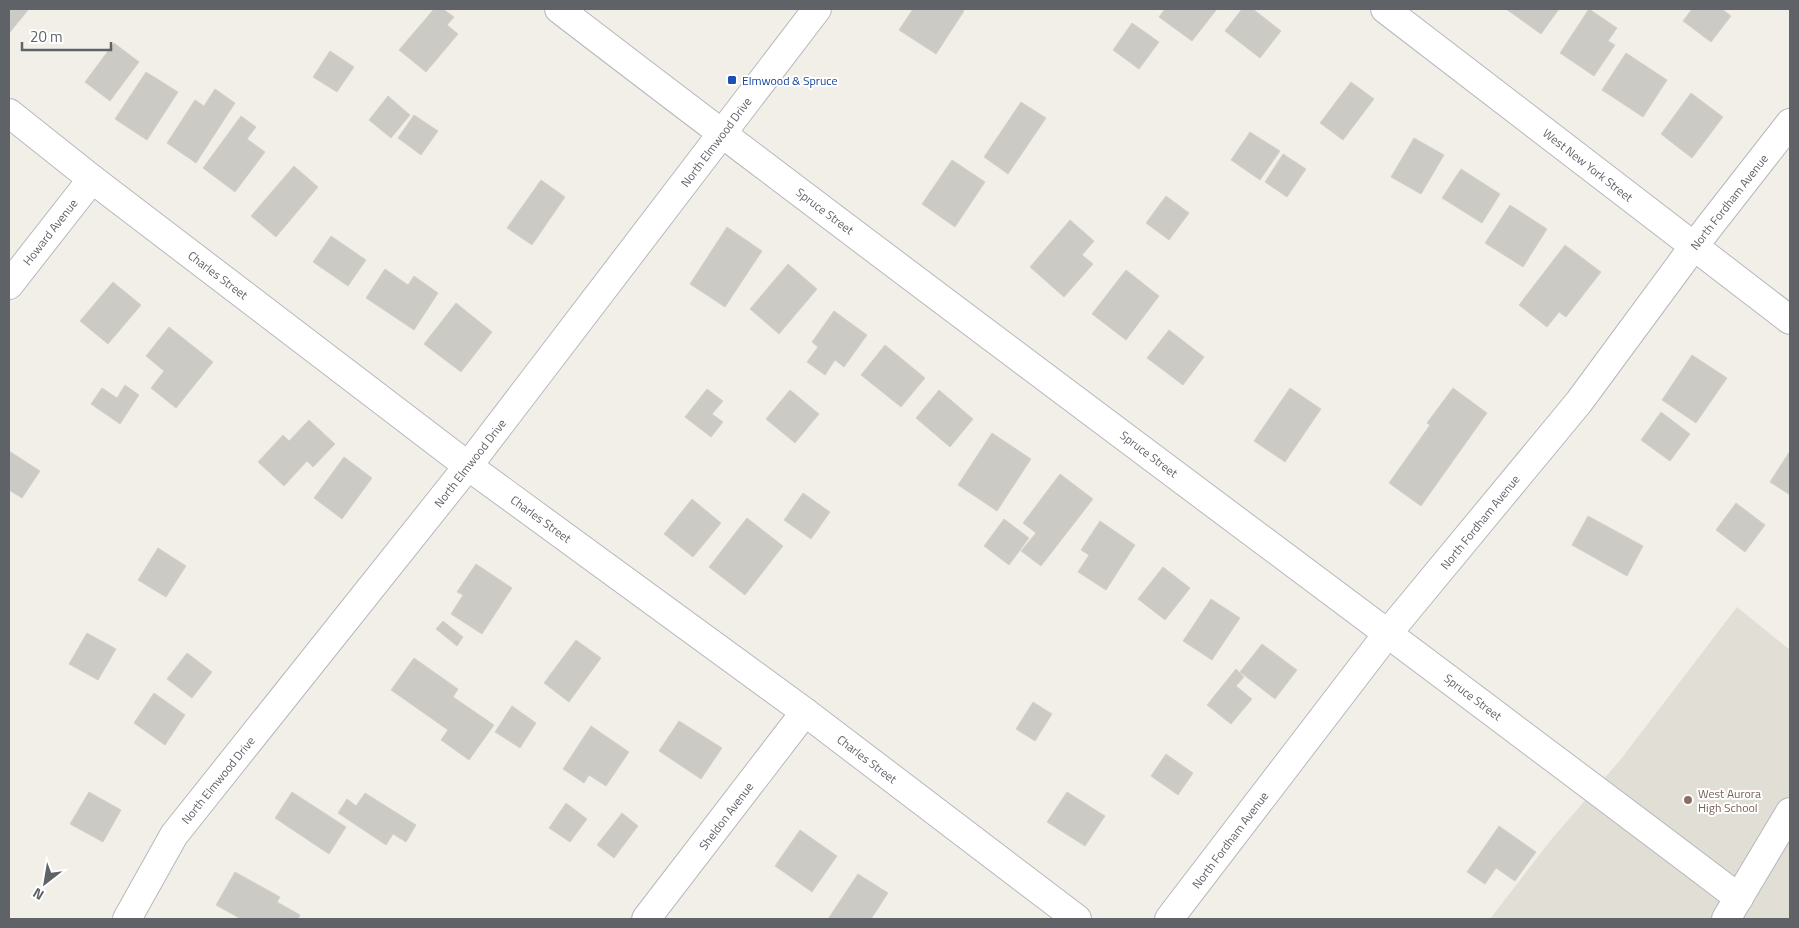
<svg xmlns="http://www.w3.org/2000/svg" width="1799" height="928" viewBox="0 0 1799 928" font-family="'Titillium Web',sans-serif">
  <rect width="100%" height="100%" fill="#f1efe8"/>
  <polygon fill="#e1ded6" points="1737,607 1790,650 1790,919 1490,919 1550,841 1621,759"/>
  <g fill="#cccac5" stroke="#d6d1c6">
    <polygon points="9,9 29,9 10,32 9,31"/>
    <polygon points="434,9 443,9 454,17 447,25 458,34 426,72 399,50"/>
    <polygon points="913,9 961,9 964,11 936,54 899,30"/>
    <polygon points="1165,9 1217,9 1192,41 1159,17"/>
    <polygon points="1242,9 1253,9 1281,31 1260,58 1225,31"/>
    <polygon points="1506,9 1559,9 1541,34"/>
    <polygon points="1589,9 1617,28 1608,41 1615,45 1594,76 1560,53"/>
    <polygon points="1692,9 1722,9 1731,16 1711,42 1683,21"/>
    <polygon points="1132,23 1159,42 1139,69 1113,50"/>
    <polygon points="114,43 139,62 110,101 85,82"/>
    <polygon points="330,51 354,67 337,92 313,77"/>
    <polygon points="1626,53 1667,80 1643,117 1602,90"/>
    <polygon points="146,72 178,92 147,140 115,119"/>
    <polygon points="1351,82 1374,99 1343,140 1320,123"/>
    <polygon points="215,89 235,103 196,163 167,143 195,100 204,106"/>
    <polygon points="1691,93 1723,117 1692,158 1661,134"/>
    <polygon points="388,96 410,115 391,138 369,120"/>
    <polygon points="1021,102 1046,118 1008,174 984,157"/>
    <polygon points="414,115 438,131 421,155 398,138"/>
    <polygon points="241,116 256,127 247,139 265,152 235,192 203,168"/>
    <polygon points="1250,132 1280,151 1260,180 1231,160"/>
    <polygon points="1414,138 1444,155 1421,194 1391,177"/>
    <polygon points="1283,154 1306,169 1287,197 1265,182"/>
    <polygon points="952,160 985,182 955,227 922,204"/>
    <polygon points="294,166 318,187 276,237 251,216"/>
    <polygon points="1461,169 1500,194 1482,223 1442,198"/>
    <polygon points="541,180 565,197 532,245 507,228"/>
    <polygon points="1166,196 1189,213 1169,240 1146,223"/>
    <polygon points="1510,205 1547,229 1523,267 1485,243"/>
    <polygon points="1070,220 1094,241 1082,255 1093,264 1064,297 1030,267"/>
    <polygon points="727,227 762,251 725,307 690,284"/>
    <polygon points="331,236 366,260 348,286 313,262"/>
    <polygon points="1565,245 1601,272 1566,317 1559,312 1547,327 1519,305"/>
    <polygon points="788,264 817,289 779,334 750,309"/>
    <polygon points="385,269 408,285 414,276 438,293 414,330 366,298"/>
    <polygon points="1126,270 1159,296 1126,340 1092,314"/>
    <polygon points="113,282 141,305 108,344 80,321"/>
    <polygon points="456,303 492,332 461,372 424,344"/>
    <polygon points="834,311 867,335 844,367 835,360 825,375 807,362 818,347 812,342"/>
    <polygon points="169,327 213,362 176,408 151,388 164,371 146,356"/>
    <polygon points="1169,330 1204,357 1183,385 1147,358"/>
    <polygon points="885,345 925,378 901,407 861,375"/>
    <polygon points="1692,355 1727,378 1696,423 1662,400"/>
    <polygon points="125,385 139,395 120,424 91,404 102,388 117,398"/>
    <polygon points="1290,388 1321,409 1285,462 1254,441"/>
    <polygon points="1453,388 1487,413 1421,506 1389,483 1430,425 1427,423"/>
    <polygon points="707,389 723,401 712,414 723,422 711,437 685,417"/>
    <polygon points="790,390 819,414 795,443 766,419"/>
    <polygon points="939,390 973,419 950,447 916,418"/>
    <polygon points="1661,412 1690,434 1670,461 1641,440"/>
    <polygon points="309,420 335,444 313,467 307,461 284,486 258,462 283,435 289,441"/>
    <polygon points="992,433 1031,459 997,511 958,485"/>
    <polygon points="9,451 40,471 22,498 9,490"/>
    <polygon points="1790,451 1790,495 1770,482"/>
    <polygon points="344,457 372,478 342,519 314,498"/>
    <polygon points="1060,474 1093,499 1041,566 1021,551 1036,533 1023,523"/>
    <polygon points="803,493 830,512 811,539 784,520"/>
    <polygon points="692,499 721,523 693,557 664,534"/>
    <polygon points="1736,503 1765,525 1745,552 1716,530"/>
    <polygon points="1588,516 1643,546 1627,576 1572,545"/>
    <polygon points="747,518 783,546 745,595 709,567"/>
    <polygon points="1004,519 1029,538 1009,565 984,546"/>
    <polygon points="1100,521 1135,545 1106,590 1078,572 1089,555 1081,550"/>
    <polygon points="158,548 186,566 166,597 138,580"/>
    <polygon points="476,564 512,588 482,634 451,614 463,595 457,592"/>
    <polygon points="1163,567 1190,588 1165,620 1138,599"/>
    <polygon points="1211,599 1240,618 1212,660 1183,641"/>
    <polygon points="443,621 463,637 457,646 436,629"/>
    <polygon points="87,633 116,649 98,680 69,664"/>
    <polygon points="576,640 601,658 569,702 544,683"/>
    <polygon points="1262,644 1297,670 1275,699 1240,672"/>
    <polygon points="187,653 212,672 192,698 167,679"/>
    <polygon points="414,658 458,689 453,697 494,725 469,760 441,740 448,730 391,690"/>
    <polygon points="1236,669 1244,677 1236,686 1252,699 1231,724 1207,705"/>
    <polygon points="154,693 185,715 165,745 134,723"/>
    <polygon points="1033,702 1052,714 1035,741 1016,729"/>
    <polygon points="512,706 536,723 520,748 495,732"/>
    <polygon points="679,721 722,748 701,779 659,751"/>
    <polygon points="591,726 629,752 606,786 589,775 584,783 563,769"/>
    <polygon points="1166,754 1193,773 1178,795 1151,776"/>
    <polygon points="89,792 121,810 103,842 70,824"/>
    <polygon points="292,792 346,827 329,854 275,818"/>
    <polygon points="1067,792 1105,816 1085,846 1047,822"/>
    <polygon points="365,793 416,825 406,842 393,834 386,845 338,813 347,799 356,806"/>
    <polygon points="566,803 587,819 570,842 549,828"/>
    <polygon points="622,813 638,826 614,858 597,845"/>
    <polygon points="1499,826 1536,852 1515,881 1496,868 1485,884 1467,872"/>
    <polygon points="800,830 837,856 812,892 775,866"/>
    <polygon points="235,872 280,897 277,902 300,915 298,919 241,919 216,905"/>
    <polygon points="858,874 888,893 871,919 828,919"/>
  </g>
  <g fill="none" stroke-linecap="round" stroke-linejoin="round">
    <g stroke="#b5b8bc" stroke-width="30">
      <g id="minor">
        <path d="M559 9C949 309 1346 600 1739 898"/>
        <polyline points="1385,9 1790,320"/>
        <polyline points="9,113 92,179 468,466 805,712 1077,919"/>
        <polyline points="9,285 92,179"/>
        <polyline points="127,919 174,835 468,466 817,9"/>
        <polyline points="646,919 805,712"/>
        <polyline points="1169,919 1388,633 1579,402 1694,246 1790,123"/>
        <polyline points="1726,919 1790,812"/>
      </g>
    </g>
    <use href="#minor" stroke="#fff" stroke-width="28"/>
  </g>
  <rect fill="#1a4fb4" stroke="#fff" stroke-width="2" x="727" y="75" width="10" height="10" rx="2.5"/>
  <circle fill="#8d6e63" stroke="#fff" stroke-width="2" cx="1688" cy="800" r="5"/>
  <g text-anchor="middle" dominant-baseline="central" stroke-width="4" stroke-linejoin="round" paint-order="stroke">
    <g font-size="12" fill="#164399" stroke="#fff" text-anchor="start">
      <text x="742" y="80">Elmwood &amp; Spruce</text>
    </g>
    <g font-size="12" fill="#5f6368" stroke="#fff">
      <text transform="translate(716 142) rotate(-53)">North Elmwood Drive</text>
      <text transform="translate(1588 165) rotate(38)">West New York Street</text>
      <text transform="translate(1729 202) rotate(-52)">North Fordham Avenue</text>
      <text transform="translate(825 211) rotate(37)">Spruce Street</text>
      <text transform="translate(50 232) rotate(-52)">Howard Avenue</text>
      <text transform="translate(218 275) rotate(37)">Charles Street</text>
      <text transform="translate(1149 454) rotate(37)">Spruce Street</text>
      <text transform="translate(470 463) rotate(-52)">North Elmwood Drive</text>
      <text transform="translate(541 519) rotate(36)">Charles Street</text>
      <text transform="translate(1480 522) rotate(-51)">North Fordham Avenue</text>
      <text transform="translate(1473 697) rotate(37)">Spruce Street</text>
      <text transform="translate(867 759) rotate(37)">Charles Street</text>
      <text transform="translate(218 780) rotate(-51)">North Elmwood Drive</text>
      <text transform="translate(726 816) rotate(-53)">Sheldon Avenue</text>
      <text transform="translate(1230 840) rotate(-53)">North Fordham Avenue</text>
    </g>
    <g font-size="12" fill="#785e54" stroke="#fff" text-anchor="start">
      <text x="1698" y="793">West Aurora<tspan x="1698" dy="14">High School</tspan></text>
    </g>
  </g>
  <rect width="1799" height="928" fill="none" stroke="#5f6368" stroke-width="20"/>
  <g transform="translate(45 883) rotate(211)" stroke="#ffffff" stroke-width="4" paint-order="stroke">
  <path d="M0-4L9 19L0 12L-9 19Z" fill="#5f6368"/>
  <text y="-8" font-size="14" font-weight="bold" text-anchor="middle" fill="#5f6368">N</text>
  </g>
  <path d="M22 42v8h89v-8" fill="none" stroke="#5f6368" stroke-width="2.5"/>
  <text x="30" y="42" font-size="15" fill="#5f6368" stroke="#ffffff" stroke-width="4" paint-order="stroke">20 m</text>
</svg>
